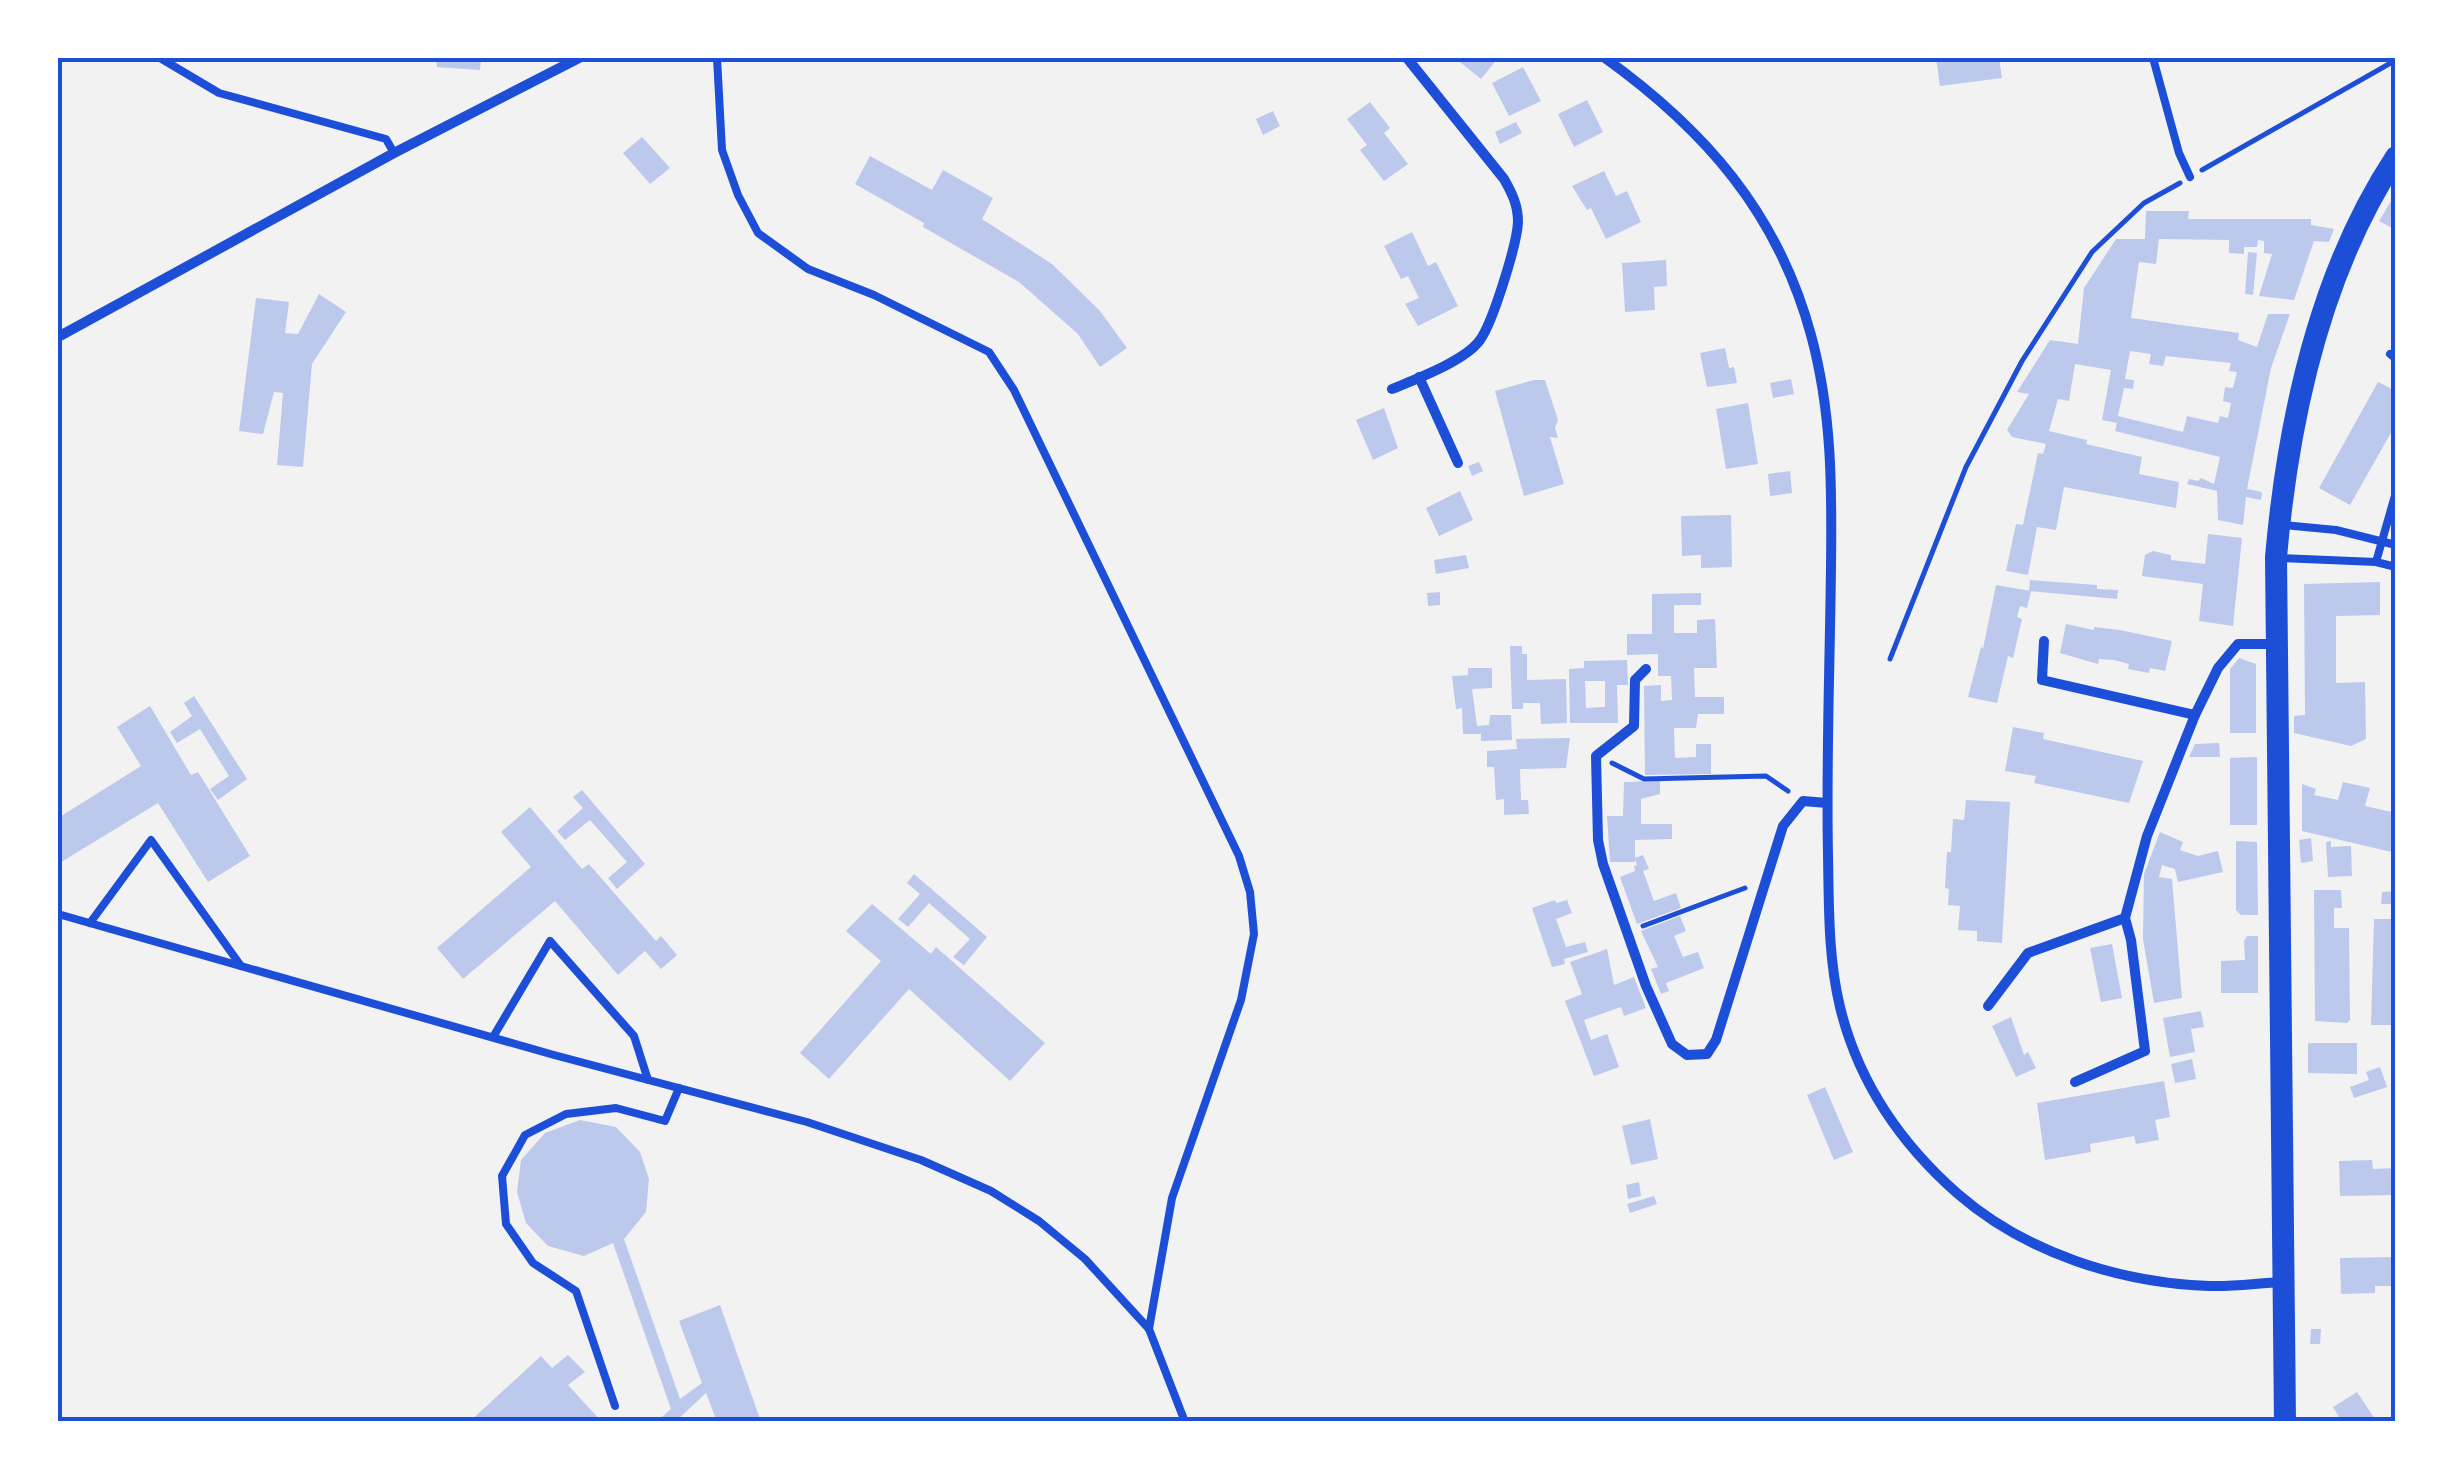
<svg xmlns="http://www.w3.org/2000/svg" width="2453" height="1479" viewBox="0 0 2453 1479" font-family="'Sofia Sans Condensed',sans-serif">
  <rect width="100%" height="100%" fill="#f2f2f2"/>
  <g fill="#bdc9ec" fill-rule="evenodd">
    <polygon points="436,58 481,58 480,70 437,67"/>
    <polygon points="1455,58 1498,58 1481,79"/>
    <polygon points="1936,58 1999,58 2002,78 1940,86"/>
    <polygon points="1523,67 1541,101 1509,116 1492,83"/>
    <polygon points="1587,100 1603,132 1574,147 1558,114"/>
    <polygon points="1370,102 1390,128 1384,133 1408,164 1384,181 1360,150 1367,145 1347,119"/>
    <polygon points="1273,111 1280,126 1263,135 1256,119"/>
    <polygon points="1516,122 1522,133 1500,144 1495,132"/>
    <polygon points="642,137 670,168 650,184 623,153"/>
    <polygon points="870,156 932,190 943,170 993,198 982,219 1052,264 1100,311 1127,348 1100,367 1078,334 1019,282 923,227 924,223 855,184"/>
    <polygon points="1604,171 1616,196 1627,191 1641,222 1606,239 1591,208 1587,210 1572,186"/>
    <polygon points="2396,193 2396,230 2379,221"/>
    <path d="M2146 211H2189L2188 219H2311V225L2334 229 2329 242 2314 241 2294 300 2259 296 2272 254 2264 253V241L2258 240 2257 247H2244V254L2229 253V240L2159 239 2156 264 2139 262 2131 318 2239 333 2238 340 2257 347 2268 314H2290L2271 368 2247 489 2262 492 2261 500 2246 497 2243 525 2218 520 2217 491 2187 484 2189 479 2198 481 2201 478 2214 484 2220 457 2115 431 2117 423 2102 420 2111 370 2075 364 2069 401 2058 399 2049 431 2087 440 2086 444 2142 457 2139 474 2179 482 2176 508 2064 487 2056 530 2037 527 2028 575 2006 571 2016 524 2023 525 2038 453 2043 454 2046 444 2012 437 2007 430 2029 394 2017 392 2050 340 2078 344 2084 288 2116 239H2145ZM2130 351 2151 354 2149 364 2163 366 2166 356 2231 363 2229 371 2237 372 2233 388 2225 387 2223 401 2231 403 2228 418 2220 416 2218 423 2187 416 2183 432 2118 416 2124 388 2133 389 2134 380 2125 379Z"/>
    <polygon points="1412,232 1428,266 1436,262 1458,306 1418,326 1405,304 1419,298 1408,276 1401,279 1384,246"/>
    <polygon points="2248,252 2257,253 2253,295 2245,294"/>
    <polygon points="1666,260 1667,286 1654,287 1655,310 1625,312 1622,263"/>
    <polygon points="319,294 346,312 312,364 303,467 277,465 283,393 274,392 263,434 239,431 256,298 289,302 285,333 298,334"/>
    <polygon points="1725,348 1729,368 1734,367 1737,383 1707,387 1700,353"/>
    <polygon points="1791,379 1794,394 1773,398 1770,383"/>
    <polygon points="1534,380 1545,380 1558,420 1555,428 1558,438 1550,437 1564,484 1524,496 1495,391"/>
    <polygon points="2378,382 2396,391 2396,424 2350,505 2319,488"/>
    <polygon points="1748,403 1758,464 1726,469 1716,409"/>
    <polygon points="1384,408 1398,448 1373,460 1356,420"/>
    <polygon points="1479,462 1483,471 1472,476 1468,466"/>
    <polygon points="1790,471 1792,493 1770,496 1768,474"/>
    <polygon points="1460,491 1473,520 1439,536 1426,508"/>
    <polygon points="1731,515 1732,567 1701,568 1701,555 1682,556 1681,516"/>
    <polygon points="2208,534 2242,538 2233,626 2199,621 2203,584 2142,576 2145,555 2153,551 2171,555 2171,560 2205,564"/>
    <polygon points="1466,555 1469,568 1436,574 1434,560"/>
    <polygon points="2030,580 2097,585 2097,589 2118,590 2117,599 2029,591"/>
    <polygon points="2380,582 2380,615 2336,616 2336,683 2365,682 2366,739 2351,746 2294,733 2294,716 2305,715 2304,584"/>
    <polygon points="1996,585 2031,591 2027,608 2020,606 2017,617 2022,619 2013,658 2008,656 1997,703 1968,697 1981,647 1983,649"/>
    <polygon points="1440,592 1440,605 1428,606 1427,593"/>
    <polygon points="1701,593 1701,605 1674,605 1674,633 1697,633 1697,620 1715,619 1717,668 1694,668 1695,697 1724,697 1724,714 1698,714 1696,728 1674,728 1675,758 1696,757 1696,744 1711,744 1711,774 1645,775 1644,686 1661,685 1661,701 1672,700 1671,676 1658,676 1658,654 1627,655 1627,634 1652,634 1652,594"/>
    <polygon points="2066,624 2094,630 2094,627 2120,630 2172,641 2165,671 2150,668 2149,673 2128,669 2129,664 2114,660 2099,659 2098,664 2060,653"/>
    <polygon points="1510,646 1522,646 1522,654 1527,654 1527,680 1566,679 1567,723 1541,724 1540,703 1523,703 1523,709 1512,709"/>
    <polygon points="2239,658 2256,664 2256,733 2230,733 2230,669"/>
    <path d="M1627 660 1628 685H1617L1618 723H1570L1569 669 1584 668V661ZM1585 681H1605V707L1586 708Z"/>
    <polygon points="1468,668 1492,668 1492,688 1472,689 1477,726 1489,725 1490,715 1511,715 1512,740 1481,741 1481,734 1463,734 1462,708 1456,709 1452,676 1468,675"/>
    <polygon points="194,696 247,779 218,800 210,789 229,776 200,729 177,743 170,732 192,716 184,703"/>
    <polygon points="150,706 191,775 198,772 250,856 208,882 158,803 58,864 58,818 141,766 117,727"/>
    <polygon points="2013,727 2044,733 2043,739 2143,761 2129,803 2034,783 2036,776 2005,771"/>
    <polygon points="1570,738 1566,768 1520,769 1521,800 1528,800 1529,814 1504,815 1504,799 1496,800 1494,767 1487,767 1487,751 1517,749 1516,739"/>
    <polygon points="2219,743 2220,757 2189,757 2195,744"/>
    <polygon points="2257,757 2257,825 2230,825 2230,758"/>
    <polygon points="1660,781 1660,794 1641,799 1641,824 1672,824 1672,839 1635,840 1635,858 1643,855 1649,869 1643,871 1654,901 1676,893 1681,908 1637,924 1620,877 1635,871 1634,866 1637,865 1635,859 1635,862 1610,862 1607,816 1623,816 1624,782"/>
    <polygon points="2343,782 2370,788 2365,806 2396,813 2396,853 2302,831 2302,784 2316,789 2314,795 2338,800"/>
    <polygon points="582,790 645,864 617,889 608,878 627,862 590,820 565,840 557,831 583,808 573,797"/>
    <polygon points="1966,800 2010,802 2002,943 1977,941 1977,931 1958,930 1960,906 1948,905 1949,889 1945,888 1947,852 1951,852 1953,819 1964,820"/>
    <polygon points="530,807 582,869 589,864 656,941 661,936 677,955 661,969 645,951 618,975 555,901 463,979 437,948 531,867 501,832"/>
    <polygon points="2160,832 2183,842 2180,850 2198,856 2218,851 2223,872 2178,882 2175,869 2162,865 2159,877 2172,879 2182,998 2154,1003 2143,939 2144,874"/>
    <polygon points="2311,838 2313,861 2301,863 2299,840"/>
    <polygon points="2236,841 2257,842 2258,915 2241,915 2236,910"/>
    <polygon points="2331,841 2331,847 2351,846 2352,876 2328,877 2326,842"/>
    <polygon points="914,874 987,937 964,965 953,957 970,939 929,903 908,927 898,919 920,894 907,883"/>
    <polygon points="2314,890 2341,890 2342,908 2334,908 2334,928 2349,928 2350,1020 2347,1023 2315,1021"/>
    <polygon points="2396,891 2396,904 2381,904 2382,892"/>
    <polygon points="1555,900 1556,903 1567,900 1572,913 1556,919 1566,947 1585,942 1588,952 1564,959 1565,964 1552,967 1532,908"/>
    <polygon points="872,904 931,954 936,947 1045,1043 1010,1081 909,989 829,1079 800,1053 881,961 846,931"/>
    <polygon points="1680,916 1686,931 1674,936 1683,957 1698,952 1704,968 1666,983 1669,991 1661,994 1651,969 1658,967 1641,931"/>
    <polygon points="2374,919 2396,919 2396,1025 2371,1025"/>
    <polygon points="2247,936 2258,936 2258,993 2221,993 2221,961 2245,960 2244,941"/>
    <polygon points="2112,944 2122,998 2101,1002 2090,948"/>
    <polygon points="1607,949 1614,985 1634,977 1646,1008 1624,1016 1621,1007 1584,1020 1591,1040 1607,1034 1619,1067 1594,1076 1565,1001 1582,994 1570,962"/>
    <polygon points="2201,1011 2204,1027 2191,1029 2195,1052 2170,1057 2163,1018"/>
    <polygon points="2011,1017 2024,1055 2028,1052 2036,1068 2016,1077 1992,1026"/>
    <polygon points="2308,1043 2357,1043 2357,1074 2308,1073"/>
    <polygon points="2192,1059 2196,1079 2175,1083 2171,1064"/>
    <polygon points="2380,1067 2387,1087 2354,1098 2350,1087 2369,1080 2366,1072"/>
    <polygon points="2164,1081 2170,1117 2155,1120 2159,1140 2136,1144 2134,1136 2090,1144 2091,1152 2045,1160 2037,1103"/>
    <polygon points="1825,1087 1853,1152 1834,1160 1807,1095"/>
    <polygon points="1650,1119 1658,1159 1631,1165 1622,1126"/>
    <polygon points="580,1120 616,1127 640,1152 649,1179 646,1212 624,1239 680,1399 702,1383 679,1321 720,1305 761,1422 717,1422 706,1393 675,1422 656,1422 671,1409 613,1243 584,1256 548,1246 526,1223 517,1192 521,1160 545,1133"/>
    <polygon points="2372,1160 2373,1169 2396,1168 2396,1195 2340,1196 2339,1161"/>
    <polygon points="1639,1182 1641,1196 1628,1199 1626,1185"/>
    <polygon points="1654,1196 1657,1204 1630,1213 1627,1204"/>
    <polygon points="2396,1257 2396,1286 2375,1286 2375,1293 2341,1294 2340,1258"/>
    <polygon points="2311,1329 2321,1329 2320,1344 2310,1344"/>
    <polygon points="568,1355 585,1372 568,1385 602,1422 469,1422 541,1356 552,1368"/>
    <polygon points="2357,1392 2377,1422 2342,1422 2333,1407"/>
  </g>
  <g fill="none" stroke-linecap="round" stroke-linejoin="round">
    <g stroke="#1d4ed8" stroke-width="5">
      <polyline points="2202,170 2396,60"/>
      <polyline points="1890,659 1966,467 2022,361 2092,252 2144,203 2180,183"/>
      <polyline points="1612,763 1644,779 1766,776 1788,791"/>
      <polyline points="1643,926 1745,888"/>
    </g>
    <g stroke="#1d4ed8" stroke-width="8">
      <polyline points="160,58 219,93 386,139 394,153"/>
      <polyline points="717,58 722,150 738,195 758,233 808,269 874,295 989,352 1014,390 1239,856 1250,892 1254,934 1241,1000 1172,1198 1149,1329"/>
      <polyline points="2153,58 2179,153 2190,177"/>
      <polyline points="2390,354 2396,359"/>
      <polyline points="2284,525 2336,530 2396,545"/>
      <polyline points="2281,558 2376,562 2396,567"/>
      <polyline points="2376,562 2396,492"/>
      <polyline points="58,914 554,1055 807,1122 921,1160 991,1191 1039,1221 1085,1259 1149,1329 1185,1422"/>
      <polyline points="90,923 151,840 241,966"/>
      <polyline points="493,1037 550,941 634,1036 648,1080"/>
      <polyline points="615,1406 576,1291 533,1263 506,1224 502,1176 525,1135 566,1114 616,1108 665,1121 679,1088"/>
    </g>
    <g stroke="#1d4ed8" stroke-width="10">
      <path d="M1605 58C1705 130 1778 213 1811 335 1832 412 1832 487 1831 566 1830 662 1826 759 1828 855 1829 906 1828 957 1840 1007 1858 1081 1901 1144 1958 1194 2026 1253 2120 1283 2210 1286 2233 1287 2258 1283 2282 1282"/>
      <polyline points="58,337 394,153 579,58"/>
      <polyline points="1419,377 1458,463"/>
      <path d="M1392 389C1416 379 1465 361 1480 340 1493 322 1517 244 1518 222 1518 205 1512 193 1504 179L1407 58"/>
      <polyline points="2044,641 2042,680 2195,715 2218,668 2238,644 2276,644"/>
      <polyline points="1646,669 1635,680 1634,726 1596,756 1598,840 1603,864 1646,986 1672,1044 1687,1055 1707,1054 1716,1040 1783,826 1803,801 1827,803"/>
      <polyline points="1988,1006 2028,953 2125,918"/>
      <polyline points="2075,1082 2145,1051 2131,940 2125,918 2147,836 2195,715"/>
    </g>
    <path stroke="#1d4ed8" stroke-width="22" d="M2285 1422 2276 557C2288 421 2320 272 2396 157"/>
  </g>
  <rect width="2453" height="1479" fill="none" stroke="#ffffff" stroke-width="120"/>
  <rect x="60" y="60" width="2333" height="1359" fill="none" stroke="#1d4ed8" stroke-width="4"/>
</svg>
